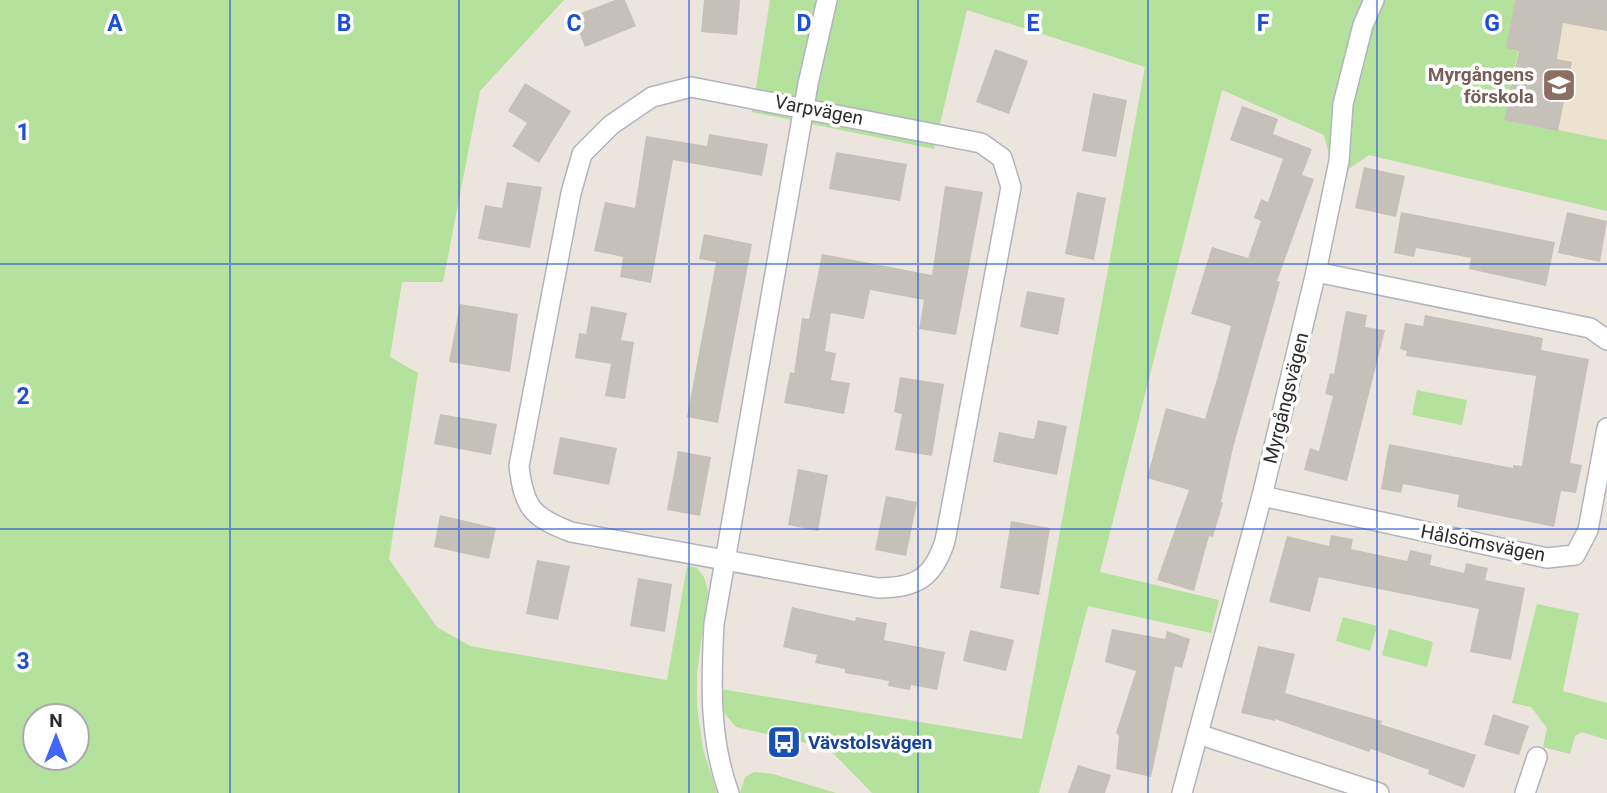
<svg xmlns="http://www.w3.org/2000/svg" width="1607" height="793" viewBox="0 0 1607 793" font-family="Roboto,sans-serif">
  <rect width="100%" height="100%" fill="#ece5dd"/>
  <polygon fill="#ede2cd" points="1515,0 1607,0 1607,140 1504,120 1518,52 1506,48"/>
  <g fill="#b4e19b" fill-rule="evenodd">
    <path d="M0 0H564L480 91 443 282H402L390 357 418 373 389 559 437 627 470 646 667 680 687 566 697 568 704 577 708 592 697 673V707L703 749 717 793H0ZM35 716H77V758H35Z"/>
    <polygon points="770,0 1515,0 1507,48 1518,51 1505,119 1607,140 1607,211 1369,155 1346,171 1329,154 1324,135 1222,90 1100,572 1219,600 1211,633 1088,606 1039,793 872,793 828,748 736,727 723,712 721,689 1022,739 1145,67 967,10 934,149 752,112"/>
    <polygon points="1417,390 1467,400 1462,425 1412,415"/>
    <polygon points="1537,604 1579,613 1563,691 1607,703 1607,740 1582,732 1575,736 1570,754 1543,747 1547,728 1531,707 1512,703"/>
    <polygon points="1343,617 1377,626 1370,651 1336,641"/>
    <polygon points="1389,629 1433,642 1427,667 1382,655"/>
    <polygon points="754,772 773,774 836,793 740,793 745,777"/>
  </g>
  <g fill="#c5c0b8">
    <polygon points="615,0 625,0 636,26 585,47 573,16"/>
    <polygon points="704,0 740,0 737,35 701,32"/>
    <polygon points="1515,0 1607,0 1607,31 1563,23 1557,59 1572,62 1558,131 1504,120 1519,51 1506,48"/>
    <polygon points="995,49 1028,61 1009,114 976,102"/>
    <polygon points="525,83 571,111 539,163 512,146 527,123 508,111"/>
    <polygon points="1093,93 1127,100 1116,157 1082,151"/>
    <polygon points="1242,106 1278,119 1273,134 1312,149 1302,175 1314,179 1277,281 1280,282 1234,444 1221,502 1223,503 1213,537 1209,536 1194,591 1157,580 1189,490 1147,478 1166,408 1205,419 1217,379 1231,326 1191,314 1212,247 1248,258 1261,221 1254,218 1261,199 1268,202 1283,159 1230,140"/>
    <polygon points="709,134 768,144 762,176 673,160 651,283 620,277 623,257 594,251 605,202 635,208 646,136 707,146"/>
    <polygon points="836,152 907,164 900,201 829,189"/>
    <polygon points="1364,167 1405,176 1396,217 1355,208"/>
    <polygon points="507,182 542,187 530,248 478,239 485,205 502,208"/>
    <polygon points="945,186 983,192 956,335 919,329 924,300 870,290 864,319 831,313 825,351 836,353 831,380 850,383 844,414 784,403 790,372 794,373 802,318 809,319 822,254 932,275"/>
    <polygon points="1077,192 1106,198 1094,260 1065,254"/>
    <polygon points="1401,212 1555,242 1546,286 1469,269 1471,258 1416,248 1414,257 1394,253"/>
    <polygon points="1567,212 1607,221 1600,262 1558,253"/>
    <polygon points="704,234 752,244 718,423 687,417 716,262 699,259"/>
    <polygon points="1027,291 1065,298 1058,335 1020,327"/>
    <polygon points="460,304 518,314 510,372 449,362"/>
    <polygon points="591,306 627,313 621,340 634,342 625,399 605,396 611,364 575,358 579,333 586,334"/>
    <polygon points="1346,311 1367,315 1365,327 1385,330 1347,481 1304,470 1310,448 1319,451 1333,396 1325,394 1330,373 1334,374"/>
    <polygon points="1425,315 1543,338 1541,350 1589,359 1570,463 1582,465 1576,493 1561,491 1554,527 1457,507 1459,495 1403,484 1401,493 1381,489 1389,444 1513,468 1513,465 1522,466 1536,376 1406,356 1407,351 1400,349 1405,323 1423,326"/>
    <polygon points="900,377 944,384 932,456 895,450 902,414 894,412"/>
    <polygon points="440,414 497,424 491,455 434,444"/>
    <polygon points="1038,420 1067,426 1057,475 993,462 999,432 1034,439"/>
    <polygon points="560,437 617,448 609,485 553,474"/>
    <polygon points="678,451 711,457 700,516 667,510"/>
    <polygon points="798,469 828,475 818,531 788,525"/>
    <polygon points="886,496 917,502 906,556 875,550"/>
    <polygon points="440,515 496,528 489,559 434,547"/>
    <polygon points="1011,521 1050,528 1039,595 1000,588"/>
    <polygon points="1331,535 1353,539 1351,549 1407,561 1410,550 1432,555 1430,565 1464,573 1466,563 1488,568 1485,580 1525,588 1511,660 1470,652 1479,609 1319,577 1310,612 1269,602 1287,536 1329,546"/>
    <polygon points="537,560 570,566 558,620 526,614"/>
    <polygon points="638,578 672,584 665,632 630,626"/>
    <polygon points="792,607 855,621 856,617 887,623 884,640 945,652 937,690 911,685 910,690 888,686 889,681 845,673 845,669 815,663 817,655 783,647"/>
    <polygon points="1112,629 1165,639 1167,631 1190,639 1182,668 1175,666 1151,777 1116,769 1119,736 1116,733 1136,671 1105,662"/>
    <polygon points="970,630 1014,640 1006,671 963,661"/>
    <polygon points="1258,646 1295,654 1285,693 1382,721 1380,724 1476,755 1464,788 1428,774 1429,770 1371,749 1369,752 1275,719 1275,721 1241,713"/>
    <polygon points="1493,714 1529,726 1519,755 1484,745"/>
    <polygon points="1078,765 1111,775 1105,793 1068,793"/>
  </g>
  <g fill="none" stroke-linecap="round" stroke-linejoin="round">
    <g stroke="#b1b4be" stroke-width="22">
      <g id="street">
        <path d="M691 87 981 143 1002 158 1011 187 945 541C933 578 916 588 878 588L571 532C532 517 524 508 519 466L571 193 582 154 611 125 652 97Z"/>
        <polyline points="1316,272 1590,328 1607,340"/>
        <polyline points="1262,496 1547,558 1575,555 1588,530 1607,428"/>
        <polyline points="1198,734 1379,793"/>
        <path d="M729 793C709 739 711 681 714 624L808 84 827 0"/>
        <polyline points="1182,793 1262,496 1316,272 1339,161 1343,104 1363,25 1374,0"/>
        <polyline points="1525,793 1537,757"/>
      </g>
    </g>
    <use href="#street" stroke="#fff" stroke-width="19"/>
  </g>
  <path fill="none" stroke="#1d4ed8" stroke-width="2" stroke-opacity="0.55" d="M230 0V793M459 0V793M689 0V793M918 0V793M1148 0V793M1377 0V793M0 264H1607M0 529H1607"/>
  <defs>
    <g id="school-square" transform="scale(1.75)"><rect x="-9" y="-9" width="18" height="18" rx="4" fill="#8d6e63" stroke="#fff"/><path d="M0-5L7-2L0 1L-7-2ZM-4 1L0 2.5L4 1V4Q0 6-4 4Z" fill="#fff"/></g>
    <g id="bus-square" transform="scale(1.75)"><rect x="-9" y="-9" width="18" height="18" rx="4" fill="#1a4fb4" stroke="#fff"/><path d="M-5-6H5V4H4V6H2V4H-2V6H-4V4H-5ZM-3.5-4V0h7V-4ZM-3.5 1.2v1.5H-2V1.2ZM2 1.2v1.5H3.5V1.2Z" fill="#fff"/></g>
  </defs>
  <g fill-rule="evenodd">
    <use href="#school-square" x="1559" y="85"/>
    <use href="#bus-square" x="784" y="742"/>
  </g>
  <g text-anchor="middle" dominant-baseline="central" stroke-width="7" stroke-linejoin="round" paint-order="stroke">
    <g font-size="19" font-weight="bold" fill="#785e54" stroke="#fff" text-anchor="end">
      <text x="1534" y="74">Myrgångens<tspan x="1534" dy="22">förskola</tspan></text>
    </g>
    <g font-size="19" fill="#2b2b2b" stroke="#fff">
      <text transform="translate(819 110) rotate(11)">Varpvägen</text>
      <text transform="translate(1286 398) rotate(-76)">Myrgångsvägen</text>
      <text transform="translate(1483 543) rotate(11)">Hålsömsvägen</text>
    </g>
    <g font-size="19" font-weight="bold" fill="#164399" stroke="#fff" text-anchor="start">
      <text x="808" y="742">Vävstolsvägen</text>
    </g>
  </g>
  <g font-size="23" text-anchor="middle" font-weight="bold" fill="#1d4ed8" stroke="#fff" stroke-width="7" stroke-linejoin="round" paint-order="stroke">
    <text x="115" y="31">A</text>
    <text x="344" y="31">B</text>
    <text x="574" y="31">C</text>
    <text x="804" y="31">D</text>
    <text x="1033" y="31">E</text>
    <text x="1263" y="31">F</text>
    <text x="1492" y="31">G</text>
    <text x="23" y="140">1</text>
    <text x="23" y="404">2</text>
    <text x="23" y="669">3</text>
  </g>
  <g transform="translate(56 737)"><circle r="33" fill="#ffffff" stroke="#aaaaaa" stroke-width="2"/>
  <path d="M0-5L12 26L0 18L-12 26Z" fill="#4165f5"/>
  <text y="-10" font-size="19" font-weight="bold" text-anchor="middle" fill="#2b2b2b">N</text>
  </g>
</svg>
